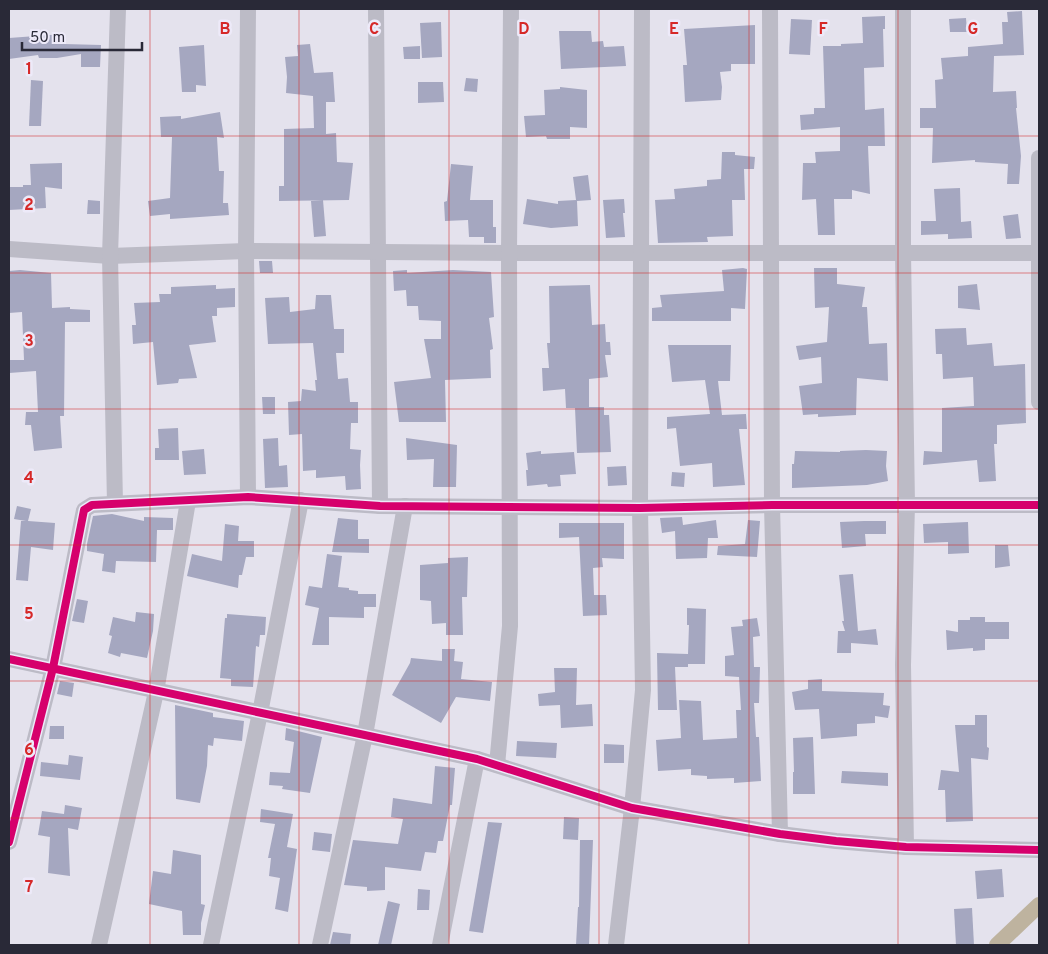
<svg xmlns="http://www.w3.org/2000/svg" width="1048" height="954" viewBox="0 0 1048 954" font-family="Overpass,sans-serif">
  <rect width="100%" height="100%" fill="#e4e2ed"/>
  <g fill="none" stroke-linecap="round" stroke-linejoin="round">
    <polyline stroke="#beb39f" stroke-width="16" points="997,945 1039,905"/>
  </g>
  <g fill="#a5a7c0">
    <polygon points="1022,11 1024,55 994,56 993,92 1016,91 1017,108 1016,108 1021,156 1019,184 1007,184 1008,164 975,162 975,160 932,163 933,128 920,128 920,108 936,108 935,80 943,79 941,58 968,56 968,47 1003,44 1002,22 1008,22 1007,12"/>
    <polygon points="885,16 885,29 883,29 884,67 864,68 865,110 884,108 885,146 868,146 870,194 852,190 852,199 834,199 835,235 818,235 816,199 802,200 803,163 816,163 815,152 840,151 840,127 801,130 800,115 814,114 814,108 825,108 823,46 841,46 841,44 863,43 862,17"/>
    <polygon points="966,18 967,32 950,32 949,19"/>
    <polygon points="791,19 812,20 810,55 789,54"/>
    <polygon points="441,22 442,57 422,58 420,23"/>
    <polygon points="755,25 755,64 731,64 731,71 720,72 722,87 721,100 685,102 683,65 687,65 684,29"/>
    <polygon points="559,31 591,31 592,42 603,41 604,47 624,46 626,66 561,69"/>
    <polygon points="63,34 64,44 101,45 100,67 81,67 81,54 57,58 39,58 38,55 9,59 9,38"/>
    <polygon points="310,44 314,73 333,72 335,102 326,102 326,134 336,133 337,162 353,163 349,200 279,201 279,186 284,186 284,129 314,128 313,96 286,93 287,77 285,57 298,56 297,45"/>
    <polygon points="204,45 206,86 196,85 196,92 182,92 179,47"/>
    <polygon points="420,46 420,59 404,59 403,47"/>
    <polygon points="466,78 478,79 477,92 464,91"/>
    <polygon points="31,80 43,81 41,126 29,126"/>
    <polygon points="418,82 443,82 444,102 418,103"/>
    <polygon points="560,87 587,90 587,128 570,127 570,139 547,139 546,136 526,137 524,116 545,115 544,90 560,89"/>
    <polygon points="220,112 224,138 217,137 219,171 224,171 223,203 228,203 229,215 170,219 170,214 150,216 148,201 170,198 172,137 161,137 160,117 181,116 181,119"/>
    <polygon points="722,152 735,152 735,155 755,157 754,169 744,169 745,200 732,200 733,236 707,237 708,242 658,243 655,200 675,199 674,189 707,186 707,180 721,179"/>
    <polygon points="62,163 62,189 45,187 46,208 9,210 9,187 23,187 23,185 31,185 30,164"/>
    <polygon points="451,164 473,166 470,200 493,200 493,227 496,227 496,243 484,243 484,237 469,237 468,220 445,221 444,202 447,201"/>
    <polygon points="588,175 591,200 577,201 578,226 551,228 523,224 527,199 558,204 558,201 576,200 573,177"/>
    <polygon points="960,188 961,222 971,221 972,238 948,239 948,234 921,235 921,221 936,221 934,189"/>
    <polygon points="624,199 625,213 623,213 625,237 606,238 603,200"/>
    <polygon points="88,200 100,201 100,214 87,214"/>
    <polygon points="323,200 326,236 314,237 311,201"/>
    <polygon points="1018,214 1021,238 1006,239 1003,216"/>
    <polygon points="259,261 272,261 273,273 260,273"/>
    <polygon points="743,268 747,269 745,309 731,308 731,321 652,321 652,308 662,307 660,295 724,291 722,270"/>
    <polygon points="814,268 837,268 837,284 865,287 862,307 867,307 869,344 887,343 888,381 857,378 856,415 818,417 818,414 803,415 799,386 822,383 821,357 799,360 796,346 827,342 829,307 815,308"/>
    <polygon points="20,270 51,273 52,308 70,307 70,309 90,310 90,322 65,322 64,416 60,416 62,448 34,451 31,425 25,425 26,412 38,412 36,371 9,373 9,360 24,360 22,312 9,313 9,271"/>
    <polygon points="407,270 407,273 453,270 491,272 494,317 489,318 493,349 490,350 491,378 445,380 446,422 399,422 394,382 431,378 424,339 441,339 441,321 419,320 418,306 407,306 406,290 394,291 393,271"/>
    <polygon points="977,284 980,310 958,308 958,286"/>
    <polygon points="216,285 216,289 235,288 235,307 217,308 217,316 212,316 216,342 189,345 197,378 179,379 178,383 157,385 153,342 133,344 132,325 136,325 134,303 160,302 159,294 171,294 171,287"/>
    <polygon points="590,285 592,325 605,324 606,342 610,342 611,355 605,355 608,377 589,379 589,407 604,407 604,415 609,415 611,452 577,453 575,408 566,408 565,389 543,391 542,368 549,368 547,343 550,343 549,286"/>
    <polygon points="316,295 331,295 334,329 344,329 344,353 336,353 338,379 348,378 350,402 358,402 358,423 351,423 350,449 361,450 360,465 361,489 346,490 345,476 316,478 316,470 303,471 302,434 289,435 288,402 301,401 302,389 316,391 315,380 317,380 313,343 268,344 265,298 289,297 290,312 315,309"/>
    <polygon points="966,328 967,345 992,343 994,366 1025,364 1026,423 997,425 997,444 994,444 996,481 979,482 977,460 923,465 924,451 942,452 942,408 974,406 973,377 943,379 942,354 936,354 935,329"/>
    <polygon points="668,345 731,345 730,381 718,381 722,415 746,414 747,429 739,429 745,485 713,487 712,463 680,466 676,428 667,429 667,417 710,414 705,380 672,382"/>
    <polygon points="262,397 275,397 275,414 263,414"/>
    <polygon points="178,428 179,460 155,460 155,448 159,448 158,429"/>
    <polygon points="278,438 279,466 287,465 288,487 265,488 263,439"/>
    <polygon points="406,438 457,445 456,487 433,487 434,459 407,460"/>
    <polygon points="204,449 206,474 184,475 182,451"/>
    <polygon points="866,450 887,451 886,466 888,481 867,485 792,488 792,464 794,464 795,451 840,452 840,451"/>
    <polygon points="541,451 541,454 574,452 576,474 560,475 561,486 548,487 547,484 527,486 526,470 528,470 526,453"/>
    <polygon points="626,466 627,485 608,486 607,467"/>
    <polygon points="672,472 685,473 684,487 671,486"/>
    <polygon points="17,506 31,509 28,521 55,523 53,550 31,547 28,581 16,580 21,521 26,521 14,519"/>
    <polygon points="112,514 144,521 144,517 173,518 173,530 157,530 156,562 116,561 115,573 102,571 104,554 87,551 87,544 93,516"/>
    <polygon points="682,517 683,525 716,520 718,538 708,538 707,558 676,559 675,531 662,533 660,518"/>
    <polygon points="338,518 358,520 358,539 369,539 369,553 332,552"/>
    <polygon points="748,520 760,521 757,557 717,555 718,546 745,544"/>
    <polygon points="864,521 886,521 886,534 865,534 866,546 842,548 840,522"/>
    <polygon points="968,522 969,553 948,554 948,542 924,543 923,524"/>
    <polygon points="559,523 624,523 624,559 602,558 603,567 593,568 594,595 606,595 607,615 583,616 579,537 559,538"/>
    <polygon points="225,524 239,526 238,541 254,541 254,557 246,557 242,575 239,575 238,588 187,576 192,554 222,561"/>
    <polygon points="995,545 1008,545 1010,566 995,568"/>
    <polygon points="327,554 342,556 338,587 349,588 349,590 358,591 358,594 376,594 376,607 364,607 364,618 329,617 329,645 312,645 319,608 305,605 309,586 322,588"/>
    <polygon points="468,557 467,597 462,597 463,635 446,635 446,623 432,624 431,601 420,600 420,565 448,563 448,558"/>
    <polygon points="853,574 858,631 876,629 878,645 851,643 851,653 837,653 838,631 845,631 842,621 844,621 839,575"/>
    <polygon points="77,599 88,601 84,623 72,621"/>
    <polygon points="687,608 706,609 705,664 688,664 688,667 675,667 677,710 658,710 657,653 688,654 689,625 687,625"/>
    <polygon points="136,612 154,614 153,631 147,658 121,653 120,657 108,653 112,636 109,635 113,617 135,622"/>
    <polygon points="227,614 266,617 265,635 260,635 259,647 256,646 253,687 231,686 231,679 220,678 225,618 227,618"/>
    <polygon points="970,617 985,617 985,622 1009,622 1009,639 985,639 985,650 973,651 973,648 947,650 946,630 958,632 958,620 970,620"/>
    <polygon points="757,618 760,636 753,637 754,667 760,667 759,703 754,703 756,737 759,737 761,781 734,783 734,778 707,779 707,776 691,775 691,769 658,771 656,740 681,738 679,700 701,701 703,740 737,738 736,710 741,710 739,677 725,676 725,656 734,655 731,627 743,626 742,620"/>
    <polygon points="442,649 455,649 454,661 463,662 461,679 492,682 490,701 456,697 441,723 392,695 410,663 411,658 442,661"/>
    <polygon points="554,668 577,668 576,705 592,704 593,726 561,728 560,705 539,706 538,694 555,692"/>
    <polygon points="822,679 822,691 884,693 883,705 890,706 888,718 875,716 875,723 857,724 857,736 821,739 819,709 795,710 792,692 808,689 808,680"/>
    <polygon points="60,681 74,683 72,697 57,694"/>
    <polygon points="175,705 213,713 213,717 244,721 242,741 214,738 213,746 208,745 207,766 200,803 176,799"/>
    <polygon points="975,715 987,715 987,747 989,748 988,760 971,758 973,821 946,822 945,790 938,790 941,770 959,772 955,725 975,725"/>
    <polygon points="50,726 64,726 64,739 49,739"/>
    <polygon points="286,728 322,737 310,793 282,789 283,786 269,785 270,772 290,773 294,742 285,740"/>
    <polygon points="813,737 815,794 793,794 793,772 794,772 793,738"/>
    <polygon points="517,741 557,743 556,758 516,756"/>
    <polygon points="604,744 624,745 624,763 604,763"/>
    <polygon points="69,755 83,757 80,780 40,776 41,762 68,765"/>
    <polygon points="435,766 455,768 452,805 450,805 443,841 438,841 436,853 425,852 421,871 385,867 385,890 367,891 367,887 344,885 353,840 398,844 403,819 391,817 393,798 432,804"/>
    <polygon points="842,771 888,773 888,786 841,783"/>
    <polygon points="65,805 82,808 78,830 68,828 70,876 48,873 50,837 38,835 42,811 64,814"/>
    <polygon points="261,809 293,814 287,847 297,849 288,912 275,909 280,878 269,876 271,858 268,858 275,824 260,822"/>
    <polygon points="564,817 579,818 578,840 563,839"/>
    <polygon points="488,822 502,823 483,933 469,931"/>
    <polygon points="314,832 332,834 330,852 312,850"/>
    <polygon points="580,840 593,840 589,945 576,945 578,907 579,907"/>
    <polygon points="173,850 201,855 201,904 205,905 201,923 201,935 183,935 182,911 149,904 153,871 171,874"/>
    <polygon points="1002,869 1004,897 977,899 975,871"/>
    <polygon points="418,889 430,890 429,910 417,910"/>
    <polygon points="388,901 400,904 391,945 378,945"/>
    <polygon points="972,908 974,945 956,945 954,909"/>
    <polygon points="333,932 351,934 350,945 330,945"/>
  </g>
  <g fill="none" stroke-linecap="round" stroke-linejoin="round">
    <g stroke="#bcbbc6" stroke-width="16">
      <polyline points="376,9 380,506"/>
      <polyline points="770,9 772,505 780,834"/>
      <polyline points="903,9 903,253 907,504 903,665 906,847"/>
      <polyline points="1039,158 1039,402"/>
      <polyline points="9,249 110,256 246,251 509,253 1039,253"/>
      <polyline points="248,497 246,251 248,9"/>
      <polyline points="115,504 110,256 118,9"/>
      <polyline points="9,659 477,759 632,808 780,834 836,841 906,847 1039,850"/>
      <polyline points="497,765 510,626 509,253 511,9"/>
      <polyline points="9,842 53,668 84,510 92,505 248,497 380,506 640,508 772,505 1039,505"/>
      <polyline points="99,945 156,692 188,501"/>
      <polyline points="211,945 260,713 301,500"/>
      <polyline points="320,945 365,735 405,506"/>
      <polyline points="440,945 477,759"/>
      <polyline points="616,945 632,808 643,690 640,508 642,9"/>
    </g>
    <g stroke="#edeaf9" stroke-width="11">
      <g id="cycleway">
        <polyline points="9,659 477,759 632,808 780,834 836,841 906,847 1039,850"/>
        <polyline points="9,842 53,668 84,510 92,505 248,497 380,506 640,508 772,505 1039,505"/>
      </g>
    </g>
    <use href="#cycleway" stroke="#d6006c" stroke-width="8"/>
  </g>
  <path fill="none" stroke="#d62828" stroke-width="1" stroke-opacity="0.55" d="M150 9V945M299 9V945M449 9V945M599 9V945M749 9V945M898 9V945M9 136H1039M9 273H1039M9 409H1039M9 545H1039M9 681H1039M9 818H1039"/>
  <g font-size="16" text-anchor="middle" font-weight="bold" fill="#d62828" stroke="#edeaf9" stroke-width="5" stroke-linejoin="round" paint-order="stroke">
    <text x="225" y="34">B</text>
    <text x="374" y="34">C</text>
    <text x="524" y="34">D</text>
    <text x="674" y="34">E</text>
    <text x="823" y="34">F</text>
    <text x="973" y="34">G</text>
    <text x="29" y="74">1</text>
    <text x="29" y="210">2</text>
    <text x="29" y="346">3</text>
    <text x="29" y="483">4</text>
    <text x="29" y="619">5</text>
    <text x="29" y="755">6</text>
    <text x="29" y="892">7</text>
  </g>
  <rect width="1048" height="954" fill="none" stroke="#292937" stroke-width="20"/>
  <path d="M22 42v8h120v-8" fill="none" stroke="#292937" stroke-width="2.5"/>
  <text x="30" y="42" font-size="15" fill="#292937" stroke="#edeaf9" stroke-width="4" paint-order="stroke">50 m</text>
</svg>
